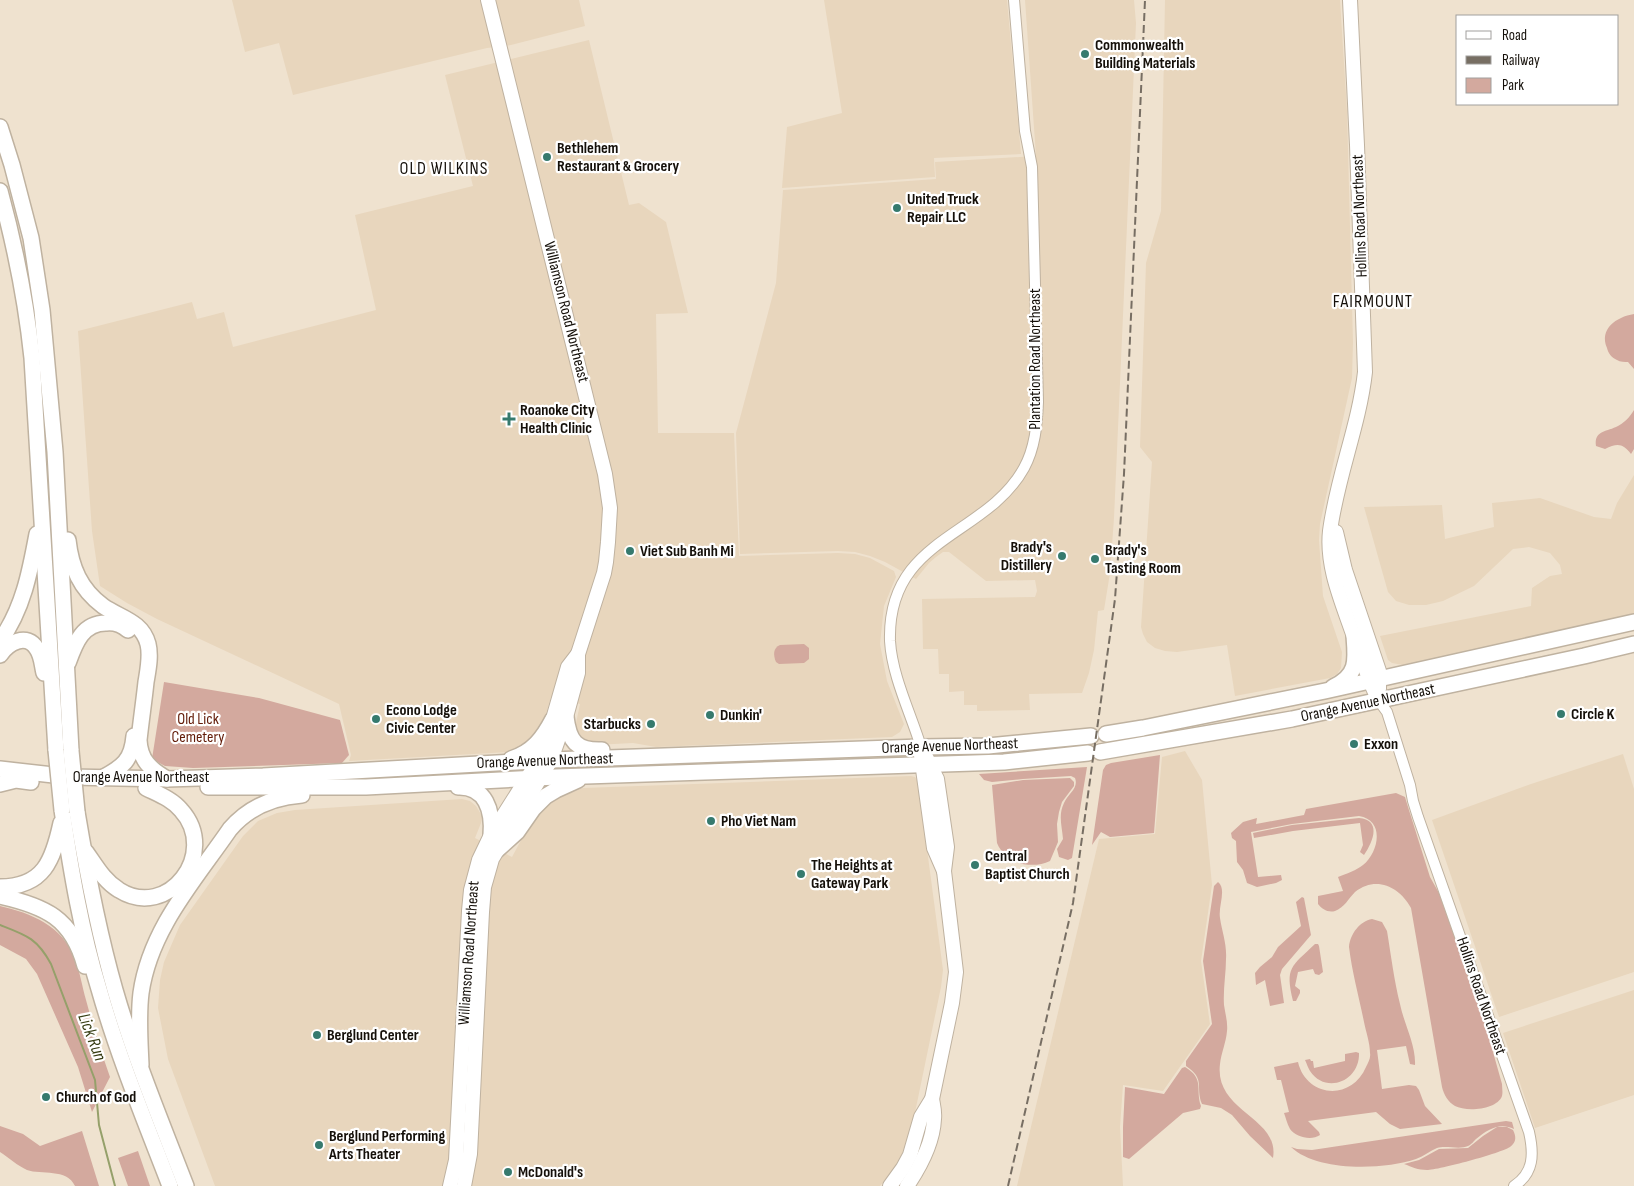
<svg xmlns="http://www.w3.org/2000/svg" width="1634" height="1186" viewBox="0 0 1634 1186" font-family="'Sofia Sans Condensed',sans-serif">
  <rect width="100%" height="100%" fill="#efe2cf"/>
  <g fill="#e8d6bd">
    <polygon points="232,0 579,0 585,26 511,45 487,48 293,95 279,43 245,52"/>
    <polygon points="824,0 1007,0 1021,154 934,158 935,177 782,188 787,127 842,113"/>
    <polygon points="1025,0 1134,0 1136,23 1114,518 1110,573 1104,610 1098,611 1094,650 1089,673 1082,693 1029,694 1030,710 977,711 977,705 964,705 964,691 949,692 949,674 939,674 938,649 923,649 922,599 1035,597 1037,591 1035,580 986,581 949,552 943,552 936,557 929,563 916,579 885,562 870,556 855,552 838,551 740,554 736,433 776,283 783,190 936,179 935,162 1036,156"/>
    <polygon points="1165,0 1340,0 1347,111 1353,342 1352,378 1320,524 1319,540 1323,596 1342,652 1341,668 1337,674 1330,678 1235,696 1227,645 1177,652 1165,651 1155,648 1147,642 1143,634 1141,627 1152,462 1140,447 1146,263 1161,211"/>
    <polygon points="589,40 629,205 639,203 666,222 688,313 656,314 658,433 734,433 739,556 838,553 855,554 870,558 894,571 896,577 884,606 880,644 887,681 904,724 900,732 892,737 656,747 633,743 595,745 583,741 576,729 576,723 580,704 551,697 543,724 525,746 509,752 349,761 351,755 339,704 157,619 127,603 100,586 92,531 78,331 192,302 197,319 224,312 233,347 376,310 355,215 473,186 445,75"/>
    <polygon points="1634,475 1634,615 1403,665 1392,663 1388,660 1380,636 1531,606 1532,588 1550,576 1562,574 1560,565 1550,553 1529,547 1513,549 1474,586 1443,601 1426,605 1409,605 1396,601 1388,592 1364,507 1442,505 1445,539 1494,527 1492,503 1540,498 1594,517 1611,519 1617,503"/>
    <polygon points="1185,751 1202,780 1212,885 1201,961 1210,1024 1163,1091 1123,1085 1120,1127 1123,1186 1017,1186 1099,839 1155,834 1162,757"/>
    <polygon points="1623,754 1634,789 1634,972 1499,1017 1432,820 1531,784"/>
    <polygon points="911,776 915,777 918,781 943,970 941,987 912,1127 905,1148 894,1169 880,1186 215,1186 168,1059 158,1008 160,980 164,962 180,925 243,836 258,821 277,813 295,810 462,799 470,801 476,806 482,816 481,823 475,838 512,857 532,820 546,806 562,796 583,788"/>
    <polygon points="1634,990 1634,1095 1535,1128 1503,1033"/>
  </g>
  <g fill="#d3a99e">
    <path d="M1634 314V369L1628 362C1625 362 1620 362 1617 360 1612 358 1608 353 1607 348 1599 329 1616 317 1634 314Z"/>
    <path d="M1634 410V449L1631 454C1623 443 1617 443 1605 449L1596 446C1594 431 1605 432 1616 427 1624 423 1630 417 1634 410Z"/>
    <path d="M804 644 809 648V659L804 663 779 664 776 662C773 655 773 648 780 645Z"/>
    <polygon points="164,682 259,698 340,720 349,755 342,763 193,768 165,766 152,759"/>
    <polygon points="1160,755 1154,833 1110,837 1101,832 1092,845 1103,770 1106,765 1111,763"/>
    <path d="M1087 767 1072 858 1068 860 1059 857 1057 849 1063 839C1062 826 1058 815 1064 803 1068 794 1079 788 1075 778L1071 776 1023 779 992 782 984 780 979 774Z"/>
    <path d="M1070 778 1074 782V786L1062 802 1059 812 1057 824 1058 842 1050 861C1031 870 1005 863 997 843L992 785 1023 780Z"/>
    <path d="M1396 793 1405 797 1408 807 1430 877 1439 893 1484 1020 1502 1084C1502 1088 1503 1092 1502 1096 1497 1110 1466 1112 1455 1106 1448 1102 1444 1095 1442 1087L1411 908C1400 887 1376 875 1355 892 1349 898 1344 908 1335 911 1328 913 1322 909 1318 904V896L1343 891 1338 877C1346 874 1357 870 1363 865 1379 852 1385 820 1359 816L1292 824 1251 832 1258 877 1281 875 1282 880 1276 883 1257 887 1247 883 1243 870 1237 862 1236 841 1232 838 1231 833 1243 822 1257 818 1256 824 1304 815 1306 809Z"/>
    <path d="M1359 818C1382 820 1373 842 1364 855L1360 852 1363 845 1360 823 1293 831 1254 838 1253 833 1292 825Z"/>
    <path d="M1218 882C1227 889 1218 906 1220 918 1222 932 1227 944 1226 959 1226 974 1223 989 1224 1005 1225 1013 1228 1022 1227 1031 1226 1043 1221 1053 1220 1064 1214 1112 1280 1117 1273 1158L1250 1136 1232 1115 1221 1108 1202 1104C1195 1087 1206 1079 1186 1066V1061L1212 1024 1203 961 1214 886Z"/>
    <polygon points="1302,897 1304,898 1311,935 1282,969 1280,975 1284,1003 1270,1006 1265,980 1256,985 1255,973 1260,967 1272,957 1278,947 1301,926 1296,902"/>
    <path d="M0 906C31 913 63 926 75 959 80 972 82 986 86 1000 93 1026 101 1051 110 1077L92 1112 78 1067 37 974 26 959 0 945Z"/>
    <path d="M1372 919 1382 922 1387 931C1391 955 1394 980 1400 1004 1404 1024 1416 1045 1415 1065L1410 1064 1406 1046 1377 1050 1382 1089 1409 1085 1416 1086 1419 1090 1425 1106 1442 1124 1400 1129 1390 1124 1376 1112 1308 1121 1319 1132 1320 1135C1311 1141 1296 1137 1290 1129 1287 1124 1286 1118 1284 1113L1289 1112 1281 1080H1277L1274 1067 1298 1062C1306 1097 1351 1102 1366 1067 1368 1063 1371 1058 1370 1053 1370 1043 1366 1032 1364 1022 1359 997 1352 972 1349 947 1350 934 1360 921 1372 919Z"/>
    <path d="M1315 944H1318L1319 946 1323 972 1319 975 1315 974 1313 969 1298 972 1295 986 1300 990V993L1296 1001H1293C1285 967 1291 967 1315 944Z"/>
    <path d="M1356 1052 1359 1053C1360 1081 1326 1095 1310 1071 1308 1068 1307 1064 1305 1060L1310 1059 1311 1061H1313L1314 1068 1345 1061V1054Z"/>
    <path d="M1185 1067C1205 1079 1195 1089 1201 1106L1200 1109 1183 1113 1129 1159 1123 1157V1127L1125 1087 1164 1094 1182 1068Z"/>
    <path d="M1506 1121 1512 1122 1514 1129C1500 1122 1488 1129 1476 1139 1474 1141 1471 1145 1468 1146 1459 1150 1446 1145 1437 1148 1430 1151 1424 1156 1416 1159 1383 1170 1317 1172 1291 1147L1297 1149 1312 1150Z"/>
    <path d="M0 1126 23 1134 40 1146 82 1131 99 1186H75C67 1168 41 1175 27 1170 18 1166 9 1158 0 1152Z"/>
    <path d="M1497 1127H1507L1513 1130C1516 1136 1517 1142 1510 1147 1501 1153 1439 1170 1427 1170 1418 1170 1412 1167 1404 1164L1419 1160 1439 1149 1468 1148 1483 1136Z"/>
    <polygon points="138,1151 150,1186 128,1186 118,1158"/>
  </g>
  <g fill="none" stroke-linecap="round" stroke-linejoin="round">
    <path stroke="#95a06a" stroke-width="2" d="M0 925C26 935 37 938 51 964L95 1080 99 1125 115 1186"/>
    <g stroke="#bfb2a0" stroke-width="12">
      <g id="minor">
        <path d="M1379 701 1387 712 1410 785 1413 801 1418 817 1529 1132C1534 1154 1534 1173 1514 1186"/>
        <path d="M921 747C911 714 892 676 890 641 887 537 985 538 1024 468 1035 448 1037 425 1038 402L1032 167 1025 131 1014 0"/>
      </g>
    </g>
    <g stroke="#bfb2a0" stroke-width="16">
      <g id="major">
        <path d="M1350 0 1357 145 1365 372C1359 426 1337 477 1330 531 1326 566 1342 602 1353 634 1361 658 1368 679 1379 701"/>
        <polyline points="1336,532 1345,570 1379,671 1379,689"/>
        <polyline points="921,755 934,848 944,871"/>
        <polyline points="450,1186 456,1160 469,911 471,890 479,860 491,835 538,761 553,719 568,667 578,654"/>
        <polyline points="464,1186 470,1154 482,912 484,887 492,859 551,760 566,717 578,673 578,654 604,573 606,562 608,542 610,508 605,474 488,0"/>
        <polyline points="890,1186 903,1168 910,1155 921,1117 932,1099 952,1003 956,972 944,871 947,847 937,779 921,747"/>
        <path d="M907 1186C920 1167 933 1142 934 1119 935 1112 933 1105 932 1099"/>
      </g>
    </g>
    <g stroke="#bfb2a0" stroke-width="18">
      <g id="highway">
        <polyline points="0,127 12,165 31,238 42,310 55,452 71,751"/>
        <path d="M0 191C15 246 26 301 32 358L56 750"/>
        <path d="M68 540C71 567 80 589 103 606 120 618 142 621 148 644 151 656 148 670 146 682 144 701 141 721 139 740 140 760 150 769 167 779"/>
        <path d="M0 641C23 609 30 572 37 534"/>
        <path d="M0 655C8 643 27 632 37 649 42 656 42 665 44 673"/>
        <path d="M68 663C75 644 82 623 106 623 114 622 122 625 128 630"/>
        <path d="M1333 687C1358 676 1356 660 1354 636"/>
        <path d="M566 717C569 741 576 751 602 750"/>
        <polyline points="1106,734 1143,728 1325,691 1634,622"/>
        <polyline points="1100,752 1292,719 1584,656 1634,644"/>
        <path d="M511 759C533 752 543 738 553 719"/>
        <polyline points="0,769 71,777 167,779 263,776 551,760 921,747 988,746 1091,736"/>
        <path d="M102 778C123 767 132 760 134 736"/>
        <polyline points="0,784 16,780 31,782"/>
        <polyline points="208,787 366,787 556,777 1004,762 1088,753"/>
        <path d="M458 787C486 786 493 811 491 835"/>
        <path d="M62 810C71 870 81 931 99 989 118 1056 145 1121 170 1186"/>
        <path d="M77 812C87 872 98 931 115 990 134 1056 161 1121 186 1186"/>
        <polyline points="497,850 517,832 533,809 546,796 556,790 578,780"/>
        <path d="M86 852C96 866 104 881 119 890 168 921 220 853 181 810 172 799 158 794 146 788"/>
        <path d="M0 887C44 887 53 860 61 823"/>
        <path d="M0 896C45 906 72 918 85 966"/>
        <path d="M141 1065C140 1041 138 1017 141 993 150 929 195 880 230 829 249 807 273 797 302 795"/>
      </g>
    </g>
    <use href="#minor" stroke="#fff" stroke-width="10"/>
    <use href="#major" stroke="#fff" stroke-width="14"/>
    <use href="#highway" stroke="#fff" stroke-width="15"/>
    <polyline stroke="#776e63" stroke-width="2" stroke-dasharray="8 4" stroke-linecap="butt" points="1008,1186 1073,903 1115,599 1124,474 1145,0"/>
    <g stroke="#bfb2a0" stroke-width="18" stroke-linecap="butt">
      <g id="highway-bridge">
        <polyline points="56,750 62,810"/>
        <polyline points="71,751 77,812"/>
      </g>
    </g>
    <use href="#highway-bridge" stroke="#fff" stroke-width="15"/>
  </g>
  <g fill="#367a6e" stroke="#fff" stroke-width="2">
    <circle cx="1085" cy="54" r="5"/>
    <circle cx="547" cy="157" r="5"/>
    <circle cx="897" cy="208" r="5"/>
    <path d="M506.5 411.5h5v5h5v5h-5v5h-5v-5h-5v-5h5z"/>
    <circle cx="630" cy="551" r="5"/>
    <circle cx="1062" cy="556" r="5"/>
    <circle cx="1095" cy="559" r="5"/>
    <circle cx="1561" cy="714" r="5"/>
    <circle cx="710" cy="715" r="5"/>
    <circle cx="376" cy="719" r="5"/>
    <circle cx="651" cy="724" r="5"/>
    <circle cx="1354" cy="744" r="5"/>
    <circle cx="711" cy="821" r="5"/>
    <circle cx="975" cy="865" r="5"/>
    <circle cx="801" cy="874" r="5"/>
    <circle cx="317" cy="1035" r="5"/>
    <circle cx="46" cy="1097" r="5"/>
    <circle cx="319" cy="1145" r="5"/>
    <circle cx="508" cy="1172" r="5"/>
  </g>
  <g text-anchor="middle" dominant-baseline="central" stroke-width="4.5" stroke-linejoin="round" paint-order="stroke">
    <g font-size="16" font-weight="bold" fill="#15100a" stroke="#fff" text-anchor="start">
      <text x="1095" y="45">Commonwealth<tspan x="1095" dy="18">Building Materials</tspan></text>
      <text x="557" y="148">Bethlehem<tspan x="557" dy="18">Restaurant &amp; Grocery</tspan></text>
      <text x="907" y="199">United Truck<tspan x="907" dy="18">Repair LLC</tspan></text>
      <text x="520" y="410">Roanoke City<tspan x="520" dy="18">Health Clinic</tspan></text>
      <text x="1052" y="547" text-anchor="end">Brady's<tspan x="1052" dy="18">Distillery</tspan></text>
      <text x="1105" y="550">Brady's<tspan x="1105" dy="18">Tasting Room</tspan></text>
      <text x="640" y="551">Viet Sub Banh Mi</text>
      <text x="386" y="710">Econo Lodge<tspan x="386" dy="18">Civic Center</tspan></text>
      <text x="1571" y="714">Circle K</text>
      <text x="720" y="715">Dunkin'</text>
      <text x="641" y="724" text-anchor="end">Starbucks</text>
      <text x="1364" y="744">Exxon</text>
      <text x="721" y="821">Pho Viet Nam</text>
      <text x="985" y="856">Central<tspan x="985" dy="18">Baptist Church</tspan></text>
      <text x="811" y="865">The Heights at<tspan x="811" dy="18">Gateway Park</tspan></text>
      <text x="327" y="1035">Berglund Center</text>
      <text x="56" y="1097">Church of God</text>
      <text x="329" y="1136">Berglund Performing<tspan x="329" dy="18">Arts Theater</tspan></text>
      <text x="518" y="1172">McDonald's</text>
    </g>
    <g font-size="16" fill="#15100a" stroke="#fff">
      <text transform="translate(1360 216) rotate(-92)">Hollins Road Northeast</text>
      <text transform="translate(566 312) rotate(76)">Williamson Road Northeast</text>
      <text transform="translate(1035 359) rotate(-90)">Plantation Road Northeast</text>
      <text transform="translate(1368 703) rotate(-12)">Orange Avenue Northeast</text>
      <text transform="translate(950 746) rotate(-2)">Orange Avenue Northeast</text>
      <text transform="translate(545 761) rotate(-2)">Orange Avenue Northeast</text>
      <text x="141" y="777">Orange Avenue Northeast</text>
      <text transform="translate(469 953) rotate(-86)">Williamson Road Northeast</text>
      <text transform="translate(1481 996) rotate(71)">Hollins Road Northeast</text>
    </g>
    <g font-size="16" fill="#621b08" stroke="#fff">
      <text x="198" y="719">Old Lick<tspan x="198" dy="18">Cemetery</tspan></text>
    </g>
    <g font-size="18" letter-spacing="1" fill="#15100a" stroke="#fff">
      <text x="444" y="168">OLD WILKINS</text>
      <text x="1373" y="301">FAIRMOUNT</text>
    </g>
    <g font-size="18" font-style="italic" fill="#373e14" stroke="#fff">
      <text transform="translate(92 1037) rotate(69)">Lick Run</text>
    </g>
  </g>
  <rect x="1456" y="15" width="162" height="90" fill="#ffffff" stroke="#a19f9d"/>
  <rect x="1466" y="31" width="25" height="8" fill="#ffffff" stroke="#a19f9d"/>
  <text x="1502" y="40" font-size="15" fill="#15100a">Road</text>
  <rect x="1466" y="56" width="25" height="8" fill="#776e63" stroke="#a19f9d"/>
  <text x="1502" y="65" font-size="15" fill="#15100a">Railway</text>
  <rect x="1466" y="78" width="25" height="15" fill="#d3a99e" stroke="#a19f9d"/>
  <text x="1502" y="90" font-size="15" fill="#15100a">Park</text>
</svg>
